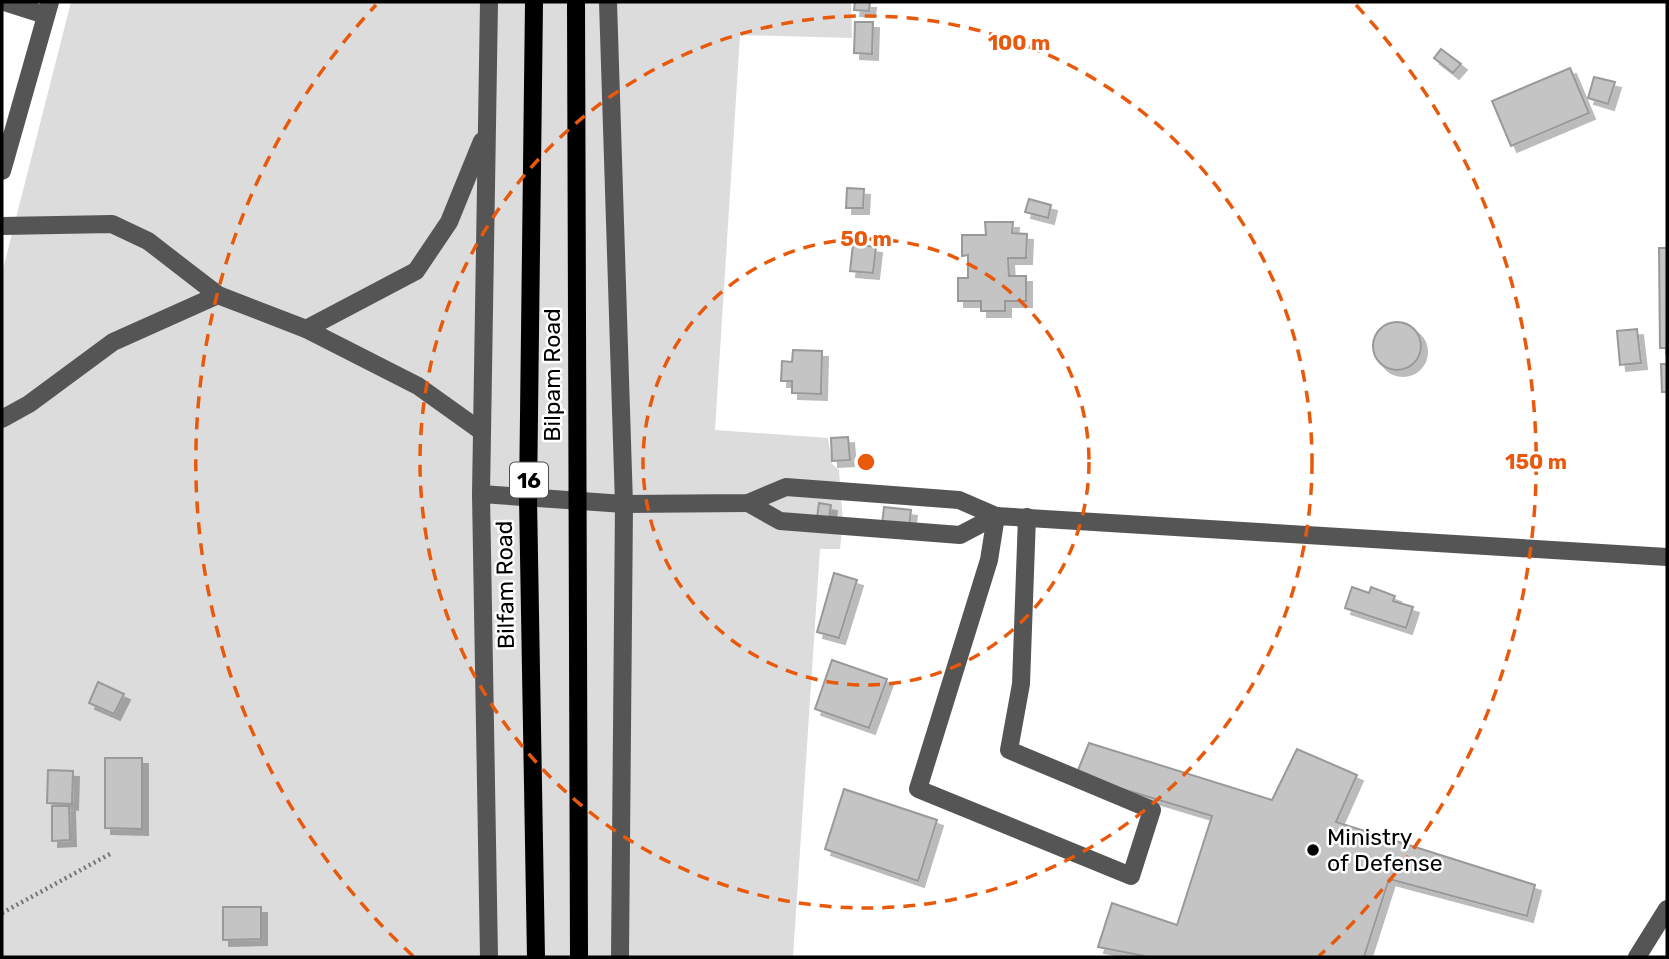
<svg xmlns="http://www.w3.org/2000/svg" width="1669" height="959" viewBox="0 0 1669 959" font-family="Rubik,sans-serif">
  <defs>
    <filter id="shadow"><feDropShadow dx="6" dy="6" stdDeviation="0" flood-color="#0004"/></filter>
  </defs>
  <rect width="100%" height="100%" fill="#fff"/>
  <polygon fill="#dcdcdc" points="71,2 851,2 852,38 740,35 715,430 828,438 832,464 839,470 843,522 840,549 820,549 793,957 2,957 2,273"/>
  <g fill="#c4c4c4" stroke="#999" stroke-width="2" filter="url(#shadow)">
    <polygon points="855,2 870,2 869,11 854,10"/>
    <polygon points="855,22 873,22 872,54 854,53"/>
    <polygon points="1441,49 1461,64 1453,73 1434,58"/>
    <polygon points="1570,68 1589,113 1511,146 1492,101"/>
    <polygon points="1594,77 1615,82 1608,104 1588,98"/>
    <polygon points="847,188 864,189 863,208 846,208"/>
    <polygon points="1029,199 1051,205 1048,218 1025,212"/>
    <polygon points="985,222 1013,222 1012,233 1027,234 1026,258 1008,258 1009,276 1026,276 1026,301 1005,301 1005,311 981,311 981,301 958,301 958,278 968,278 968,255 962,256 962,235 986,235"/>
    <polygon points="853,244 876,247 873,273 850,271"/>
    <polygon points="1659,248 1667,248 1667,348 1660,348"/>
    <circle cx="1397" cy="346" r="24"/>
    <polygon points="1637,329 1641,363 1620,365 1617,331"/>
    <polygon points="793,350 822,351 821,394 792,393 792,381 781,381 782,361 792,362"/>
    <polygon points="1661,364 1667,364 1667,392 1662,392"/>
    <polygon points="848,437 850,460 832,461 831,438"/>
    <polygon points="819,503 831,505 829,519 817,518"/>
    <polygon points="884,507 911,510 909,527 882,524"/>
    <polygon points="834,573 857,580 839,638 817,632"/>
    <polygon points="1352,587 1369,593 1371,587 1395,596 1393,601 1413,607 1406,628 1345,608"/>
    <polygon points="832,660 887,679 869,728 815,709"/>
    <polygon points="98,682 124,694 114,714 89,703"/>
    <polygon points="1089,743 1272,800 1297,749 1357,775 1336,822 1535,885 1527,916 1389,879 1364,957 1149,957 1098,947 1112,903 1177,925 1212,816 1076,775"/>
    <polygon points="105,758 142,758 142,829 105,828"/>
    <polygon points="48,770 73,771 72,804 47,803"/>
    <polygon points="844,789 937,820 918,881 825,849"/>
    <polygon points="52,806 69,806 70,840 52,841"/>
    <polygon points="223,907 261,907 261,939 223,940"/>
  </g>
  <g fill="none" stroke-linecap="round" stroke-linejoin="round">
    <g stroke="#dbdbdb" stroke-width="21">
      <g id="major">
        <polyline points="534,2 528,498 536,957"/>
        <polyline points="576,2 579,957"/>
      </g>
    </g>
    <polyline stroke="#777" stroke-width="4.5" stroke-dasharray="2 3.5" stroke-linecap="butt" points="2,913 110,854"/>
    <g stroke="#555" stroke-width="18">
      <polyline points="4,2 45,15"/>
      <polyline points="489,2 481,494 489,957"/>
      <polyline points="608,2 624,504 620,957"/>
      <polyline points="2,171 50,2"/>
      <polyline points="2,226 112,224 148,241 218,295 306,329 418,386 481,431"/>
      <polyline points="306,329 416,271 449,222 482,141"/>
      <polyline points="2,419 29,404 113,342 218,295"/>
      <polyline points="481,494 624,504 748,503 786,487 959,500 996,516 1667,557"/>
      <polyline points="748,503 780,521 960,535 996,516"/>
      <polyline points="996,516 989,560 918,789 1131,876 1152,810 1009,750 1021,684 1027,517"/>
      <polyline points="1637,957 1667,909"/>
    </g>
    <use href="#major" stroke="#000" stroke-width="18"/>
  </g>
  <g fill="none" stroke="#e8590c" stroke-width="3.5" stroke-dasharray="12 9">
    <circle cx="866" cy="462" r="223"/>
    <circle cx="866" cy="462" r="446"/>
    <path d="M413 956A670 670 0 0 1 376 5M1356 5A670 670 0 0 1 1319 956"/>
  </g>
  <circle fill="#000" stroke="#fff" stroke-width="2.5" cx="1313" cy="850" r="7"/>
  <g text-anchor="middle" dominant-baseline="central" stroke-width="5" stroke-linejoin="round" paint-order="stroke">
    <rect fill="#fff" stroke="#4c4c4c" stroke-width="2" x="510" y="462.5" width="38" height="35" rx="5"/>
    <g font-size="21" font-weight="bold" fill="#000">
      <text x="529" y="480">16</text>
    </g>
    <g font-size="23" fill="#000" stroke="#fff">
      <text transform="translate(552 375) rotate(-90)">Bilpam Road</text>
      <text transform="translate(505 585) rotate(-91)">Bilfam Road</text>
    </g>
    <g font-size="23" fill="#000" stroke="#fff" text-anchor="start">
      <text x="1327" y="837">Ministry<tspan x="1327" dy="26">of Defense</tspan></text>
    </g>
  </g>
  <circle cx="866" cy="462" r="10" fill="#e8590c" stroke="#fff" stroke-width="3.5"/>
  <g font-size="21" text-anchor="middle" font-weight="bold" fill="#e8590c" stroke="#fff" stroke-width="5" stroke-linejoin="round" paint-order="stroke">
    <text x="1019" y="50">100 m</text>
    <text x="866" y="246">50 m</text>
    <text x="1536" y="469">150 m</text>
  </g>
  <rect width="1669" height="959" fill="none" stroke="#000000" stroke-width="7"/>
</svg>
